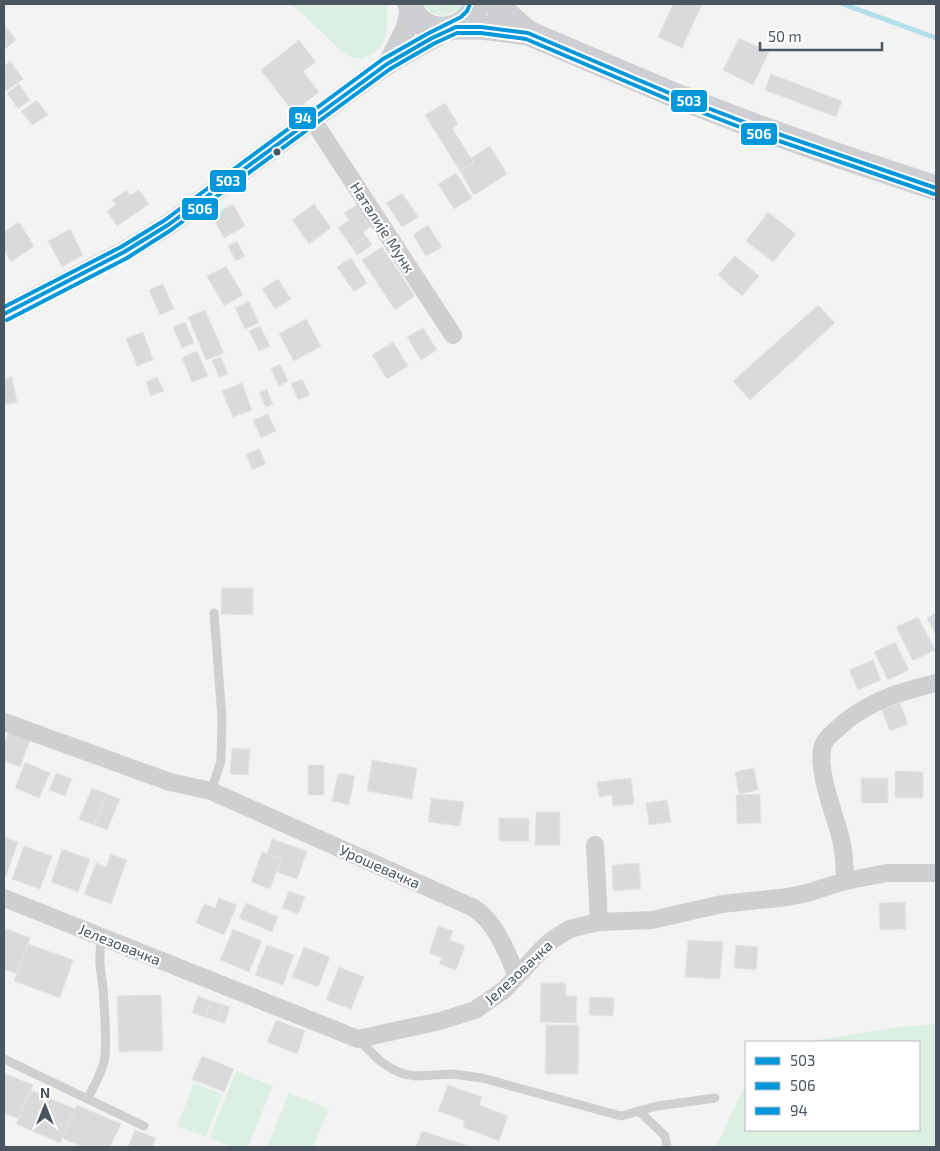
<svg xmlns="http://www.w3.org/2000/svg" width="940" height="1151" viewBox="0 0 940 1151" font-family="'Exo 2',sans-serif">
  <rect width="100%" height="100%" fill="#f4f3f3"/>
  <g fill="#dbf0e3">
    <path d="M289 4H387C388 20 389 41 375 52 372 55 365 57 361 59L347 56 295 7Z"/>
    <path d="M424 4H463C454 18 433 21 424 4Z"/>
    <polygon points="936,1024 936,1147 716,1147 746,1084 746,1130 919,1130 919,1042 804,1042 900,1027"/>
    <polygon points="236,1071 273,1086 248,1147 232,1147 209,1138"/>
    <polygon points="194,1083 223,1094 206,1137 177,1126"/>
    <polygon points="289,1093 329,1109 313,1147 267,1147"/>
  </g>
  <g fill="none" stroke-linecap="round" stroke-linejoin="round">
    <polyline stroke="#b2ddeb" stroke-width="5" points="843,4 936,38"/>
  </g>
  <g fill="#dadadc" stroke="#e5e5e6">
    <polygon points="673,4 702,4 682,48 658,37"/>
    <polygon points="4,25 16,40 4,50"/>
    <polygon points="739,38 769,52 753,85 723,70"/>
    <polygon points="299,40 316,62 303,71 319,92 293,112 261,70"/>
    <polygon points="10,61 23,79 6,91 4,88 4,66"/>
    <polygon points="771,74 842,101 836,117 765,90"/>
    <polygon points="19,84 30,100 18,109 7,93"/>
    <polygon points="37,100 48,115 32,125 21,111"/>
    <polygon points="445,103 458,124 452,128 474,163 460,171 425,115"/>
    <polygon points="490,146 507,174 474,195 460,171 474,163 471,158"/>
    <polygon points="456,173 472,198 454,209 438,184"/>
    <polygon points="127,190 130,195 139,190 149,204 117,226 107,211 116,205 112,200"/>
    <polygon points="402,193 418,217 402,227 386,203"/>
    <polygon points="361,202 375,223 363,232 366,236 351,246 338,228 349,220 344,213"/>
    <polygon points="233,204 245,226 224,238 212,216"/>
    <polygon points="314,204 331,228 309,244 292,220"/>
    <polygon points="768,212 796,234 773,262 746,241"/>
    <polygon points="19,222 34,246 11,262 4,251 4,232"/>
    <polygon points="428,225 442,247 426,256 413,235"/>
    <polygon points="70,229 83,255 62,267 48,241"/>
    <polygon points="366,236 372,245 357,255 351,246"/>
    <polygon points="237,241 245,256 236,261 228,246"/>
    <polygon points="382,247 415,296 395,310 362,260"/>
    <polygon points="735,256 759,276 742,296 718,275"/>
    <polygon points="351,258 367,283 354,292 337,267"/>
    <polygon points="226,266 243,295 224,306 207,276"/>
    <polygon points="278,279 291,299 275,309 262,289"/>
    <polygon points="163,284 174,309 160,315 149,290"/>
    <polygon points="249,301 259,323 245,329 235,308"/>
    <polygon points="818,305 835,323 750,400 733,381"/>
    <polygon points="205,310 224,353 206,360 188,317"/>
    <polygon points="306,319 321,346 294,361 279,334"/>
    <polygon points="185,322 194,343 182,348 173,327"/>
    <polygon points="260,326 270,346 259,351 249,331"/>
    <polygon points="423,328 437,350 421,360 407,337"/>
    <polygon points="143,332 153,360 137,366 126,338"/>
    <polygon points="393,342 408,366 387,379 372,355"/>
    <polygon points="197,351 208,376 192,382 182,358"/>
    <polygon points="221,357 228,374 219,377 212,360"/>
    <polygon points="280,364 288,381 279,386 271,369"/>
    <polygon points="12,377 17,402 4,405 4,379"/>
    <polygon points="157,377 164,391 151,396 146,382"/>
    <polygon points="302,379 310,395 298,400 291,384"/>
    <polygon points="242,383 252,410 233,417 222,391"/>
    <polygon points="267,389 273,404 266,407 259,393"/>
    <polygon points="268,414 276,431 261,438 253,420"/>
    <polygon points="259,449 266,464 252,470 246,454"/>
    <polygon points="222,588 253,588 253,615 221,614"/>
    <polygon points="936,613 936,635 927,618"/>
    <polygon points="918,617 935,650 913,661 896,627"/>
    <polygon points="895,642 909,670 888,680 874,652"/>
    <polygon points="873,660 881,680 858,690 849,670"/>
    <polygon points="900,703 908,724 890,731 882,710"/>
    <polygon points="9,730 31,738 20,767 4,761 4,743"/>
    <polygon points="232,748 250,749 248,775 230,774"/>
    <polygon points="372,760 417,768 412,799 367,791"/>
    <polygon points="25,762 50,773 39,798 15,788"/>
    <rect x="308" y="765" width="16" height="30"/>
    <polygon points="754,768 758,790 739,794 735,772"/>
    <polygon points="895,771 923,772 923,798 895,798"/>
    <polygon points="56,773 72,779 65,796 49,790"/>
    <polygon points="338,773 355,776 349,805 332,801"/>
    <polygon points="631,778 634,804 613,806 612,795 599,797 597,782"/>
    <rect x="861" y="778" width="27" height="25"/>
    <polygon points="92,788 107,794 94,825 79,819"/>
    <polygon points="107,794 120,799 107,830 94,825"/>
    <polygon points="760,794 761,823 737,824 736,795"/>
    <polygon points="431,798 464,802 460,826 428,822"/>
    <polygon points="667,800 671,822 649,825 646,803"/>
    <polygon points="536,812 560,812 560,845 535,845"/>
    <rect x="499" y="818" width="30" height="23"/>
    <polygon points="4,837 18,842 6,876 4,875"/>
    <polygon points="272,839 307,851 297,879 276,872 281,859 267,854"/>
    <polygon points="24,846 52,856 40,889 12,879"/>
    <polygon points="62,849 90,859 78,892 51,882"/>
    <polygon points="262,852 281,859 270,889 251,882"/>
    <polygon points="111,854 127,860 111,904 84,894 96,863 106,867"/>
    <polygon points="639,863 641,889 613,891 612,865"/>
    <polygon points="289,891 305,897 298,914 282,908"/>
    <polygon points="219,898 237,905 224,935 196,923 204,904 215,908"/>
    <polygon points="905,902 906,929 880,930 879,903"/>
    <polygon points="246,903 278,917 272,932 239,918"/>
    <polygon points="438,926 453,931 450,940 465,946 456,970 439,964 442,958 429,953"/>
    <polygon points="4,928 30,938 17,974 4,969"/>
    <polygon points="233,929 262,941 249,972 220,960"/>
    <polygon points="688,940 723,942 720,979 685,977"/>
    <polygon points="28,944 73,960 60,998 14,981"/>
    <polygon points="267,945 294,955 283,985 255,975"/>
    <polygon points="736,945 758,947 756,970 734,968"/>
    <polygon points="304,947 330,957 318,987 292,977"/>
    <polygon points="339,967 364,977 351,1009 326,1000"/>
    <polygon points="541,983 566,983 566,996 577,996 576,1023 540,1022"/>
    <polygon points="161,995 163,1051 119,1052 117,996"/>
    <polygon points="198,996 211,1001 205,1017 192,1013"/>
    <polygon points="590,997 614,998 613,1016 589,1015"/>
    <polygon points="211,1001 222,1004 217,1021 205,1017"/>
    <polygon points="222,1004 230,1007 225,1023 217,1021"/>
    <polygon points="276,1020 305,1031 297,1054 267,1042"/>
    <polygon points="546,1025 579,1025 578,1074 545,1074"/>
    <polygon points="202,1056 234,1069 224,1092 192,1079"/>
    <polygon points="4,1073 33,1085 18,1119 4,1113"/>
    <polygon points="448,1085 482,1097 479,1105 508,1116 499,1141 463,1127 465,1121 438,1111"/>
    <polygon points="31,1090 75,1109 60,1143 16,1124"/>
    <polygon points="77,1105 121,1124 110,1147 83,1147 62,1138"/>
    <polygon points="135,1130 156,1138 152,1147 128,1147"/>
    <polygon points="422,1131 472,1147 416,1147"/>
  </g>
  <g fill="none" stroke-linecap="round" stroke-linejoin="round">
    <g stroke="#cdcfd1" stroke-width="9">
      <polyline points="211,791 221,761 222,718 214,613"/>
      <polyline points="358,1039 380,1061 392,1069 404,1074 416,1076 453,1074 482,1078 621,1116 657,1106 715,1098"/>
      <polyline points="4,1059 144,1126"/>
      <path d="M88 1098C94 1086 101 1074 104 1062 108 1046 104 1006 103 988 101 971 97 955 103 938"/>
      <polyline points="639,1111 665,1136 667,1147"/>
    </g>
    <g stroke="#cdcfd1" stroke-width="18">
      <polyline points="312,119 453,335"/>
      <path d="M4 722 170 782 211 791 474 908C497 924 506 951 517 976"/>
      <polyline points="595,845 599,922"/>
      <path d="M845 881C845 867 844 853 841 839 835 815 818 775 822 750 823 741 830 735 837 729 865 702 899 692 936 683"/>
      <polyline points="4,898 358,1039 440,1021 475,1010 504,990 545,946 555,938 570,929 581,926 599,922 652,920 722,904 788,897 807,893 845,881 887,873 936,873"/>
    </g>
    <g stroke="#cdcfd1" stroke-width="21">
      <polyline points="388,64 406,29 411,8"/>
      <polyline points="4,314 124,252 168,225 387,64 449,29"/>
    </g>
    <g stroke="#cecfd2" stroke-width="25">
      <path d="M410 4C419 39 466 36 477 4"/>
      <polyline points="495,4 528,33"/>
      <polyline points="456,27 481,27 528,33 674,95 752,125 839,156 936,188"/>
    </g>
    <g stroke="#fff" stroke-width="8">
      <polyline id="bus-1" points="4,314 124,252 168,225 387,64 432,38 456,27 481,27 528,33 674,95 752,125 936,188"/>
    </g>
    <g stroke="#fff" stroke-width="8">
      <polyline id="bus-2" points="7,320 127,258 171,230 390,69 435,43 457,33 481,33 526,39 672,101 750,131 934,194"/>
    </g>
    <g stroke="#fff" stroke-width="8">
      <polyline id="bus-3" points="4,307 121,247 165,220 383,59 429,33 461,17 467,11 470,4"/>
    </g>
    <use href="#bus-1" stroke="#0098da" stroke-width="4"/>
    <use href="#bus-2" stroke="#0098da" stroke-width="4"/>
    <use href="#bus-3" stroke="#0098da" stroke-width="4"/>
  </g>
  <circle fill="#4b555f" stroke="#fff" stroke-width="2" cx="277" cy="152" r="4.5"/>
  <g text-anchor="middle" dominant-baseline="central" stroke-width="4.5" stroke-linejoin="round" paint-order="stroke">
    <g font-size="15" fill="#4b555f" stroke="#fff">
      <text transform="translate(383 227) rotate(57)">Наталије Мунк</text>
      <text transform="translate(380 866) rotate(24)">Урошевачка</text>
      <text transform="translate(120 944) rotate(22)">Јелезовачка</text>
      <text transform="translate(518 972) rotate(-43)">Јелезовачка</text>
    </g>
  </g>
  <g stroke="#fff" stroke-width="2">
    <rect x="670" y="89" width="38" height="24" rx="5" fill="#0098da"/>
    <rect x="288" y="106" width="29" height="24" rx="5" fill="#0098da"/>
    <rect x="740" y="122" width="38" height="24" rx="5" fill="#0098da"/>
    <rect x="209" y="169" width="38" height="24" rx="5" fill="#0098da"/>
    <rect x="181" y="197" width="38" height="24" rx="5" fill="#0098da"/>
  </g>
  <g font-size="14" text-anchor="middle" font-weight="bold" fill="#fff">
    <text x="689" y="106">503</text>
    <text x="303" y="123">94</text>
    <text x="759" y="139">506</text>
    <text x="228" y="186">503</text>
    <text x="200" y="214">506</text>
  </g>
  <rect width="940" height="1151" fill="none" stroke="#4b555f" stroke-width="10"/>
  <rect x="745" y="1041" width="175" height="90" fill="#ffffff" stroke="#b7bbbf"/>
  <rect x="755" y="1057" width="25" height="8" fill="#0098da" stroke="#b7bbbf"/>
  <text x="790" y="1066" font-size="15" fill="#4b555f">503</text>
  <rect x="755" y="1082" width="25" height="8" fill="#0098da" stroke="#b7bbbf"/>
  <text x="790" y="1091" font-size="15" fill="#4b555f">506</text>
  <rect x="755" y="1107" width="25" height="8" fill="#0098da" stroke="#b7bbbf"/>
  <text x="790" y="1116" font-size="15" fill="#4b555f">94</text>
  <g transform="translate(45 1106)" stroke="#ffffff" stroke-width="4" paint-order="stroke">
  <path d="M0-4L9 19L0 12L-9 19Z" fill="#4b555f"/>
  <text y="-8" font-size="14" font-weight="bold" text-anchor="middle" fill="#4b555f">N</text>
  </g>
  <path d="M760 42v8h122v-8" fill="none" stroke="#4b555f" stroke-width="2.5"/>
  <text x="768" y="42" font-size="15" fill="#4b555f" stroke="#ffffff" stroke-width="4" paint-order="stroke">50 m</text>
</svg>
